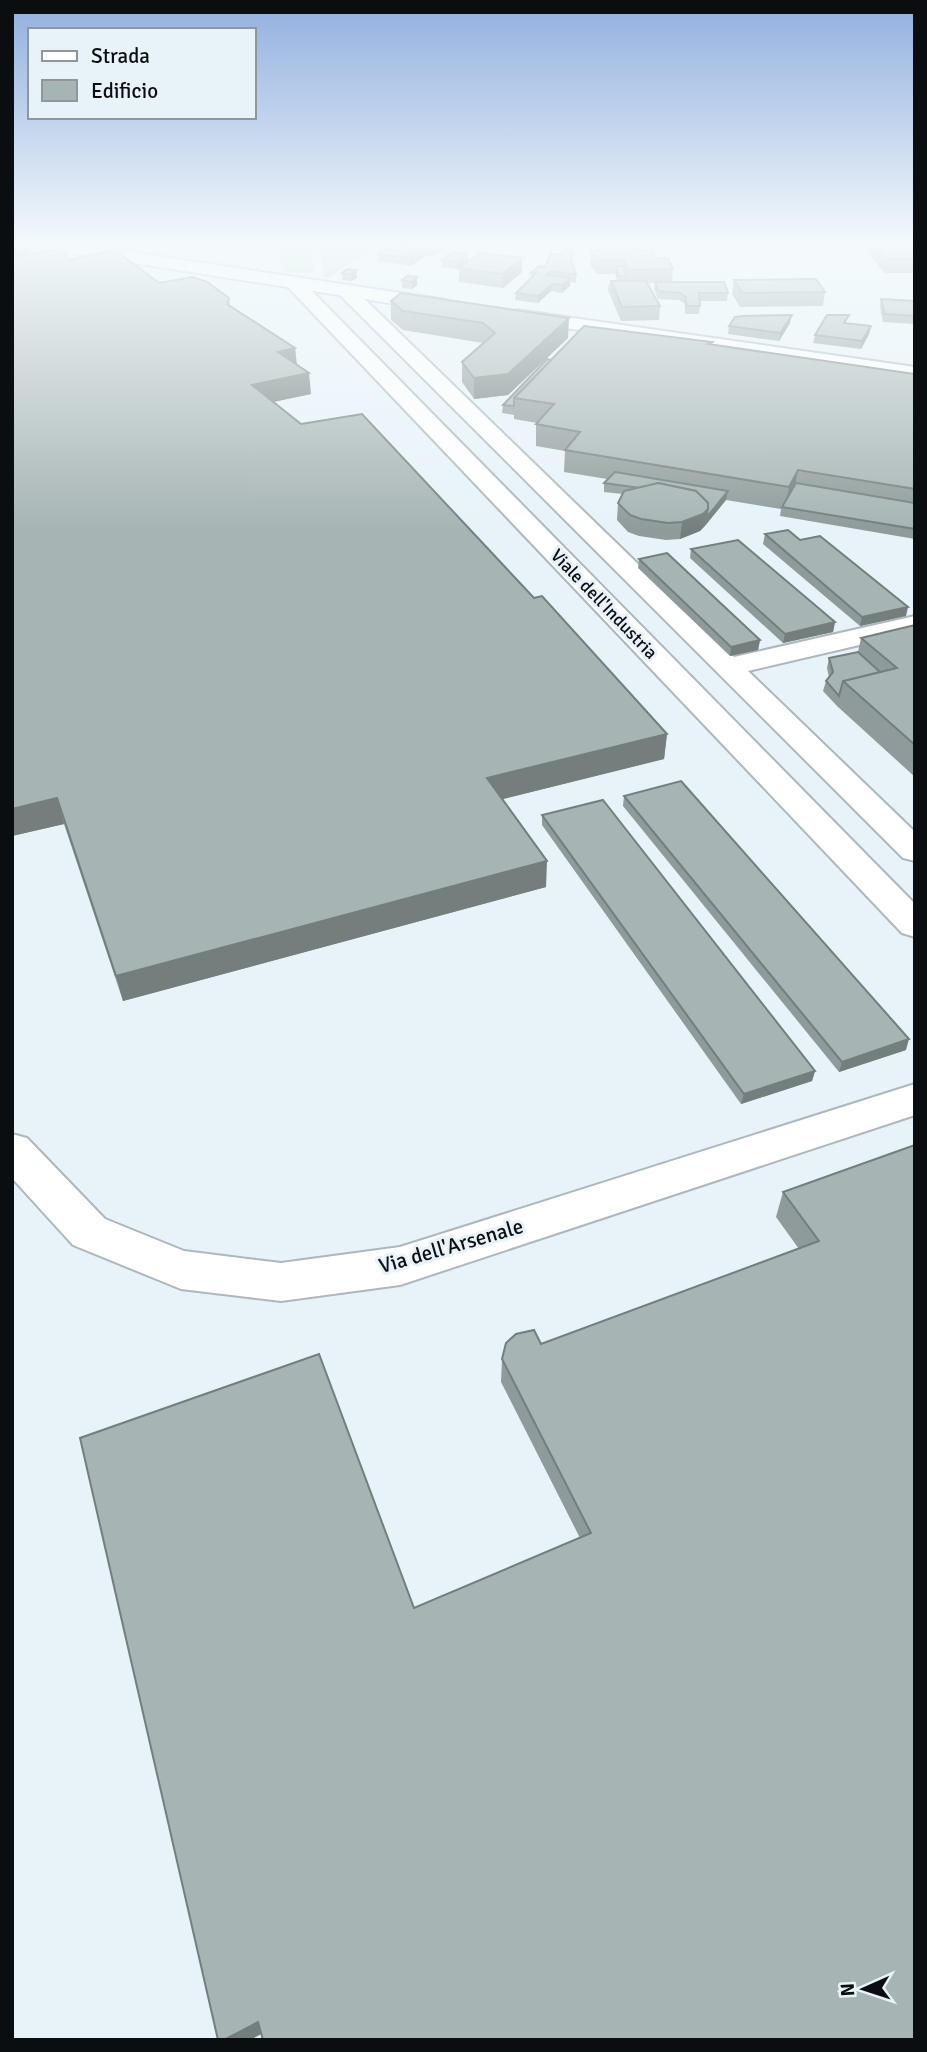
<svg xmlns="http://www.w3.org/2000/svg" width="927" height="2052" viewBox="0 0 927 2052" font-family="Signika,sans-serif">
  <rect width="100%" height="100%" fill="#e7f3f9"/>
  <g fill="#b1d9c1">
    <polygon points="275,244 312,244 313,273 285,272"/>
    <polygon points="320,244 379,244 328,278 324,277"/>
  </g>
  <g fill="none" stroke-linecap="round" stroke-linejoin="round">
    <g stroke="#acb8bd" stroke-width="4">
      <g id="minor">
        <polygon points="293,277 299,278 915,904 915,937 902,933 287,286 284,282 287,278"/>
        <polygon points="345,285 351,286 734,657 915,616 915,632 748,671 915,832 915,861 903,858 339,294 336,290"/>
        <polygon points="915,1084 915,1115 400,1285 281,1301 181,1289 73,1245 12,1178 12,1134 27,1138 105,1219 184,1251 281,1263 400,1247"/>
      </g>
    </g>
    <g stroke="#acb8bd" stroke-width="4">
      <g id="major">
        <polygon points="36,244 78,244 447,300 456,306 447,312 44,249"/>
        <polygon points="517,310 915,367 915,379 510,320 508,316"/>
      </g>
    </g>
    <use href="#minor" fill="#fff" fill-rule="evenodd"/>
    <use href="#major" fill="#fff" fill-rule="evenodd"/>
  </g>
  <g fill="#8f9b9a">
    <polygon points="28,244 30,254 69,260 159,283 229,298 230,306 295,348 297,365 311,394 273,402 301,424 534,598 667,734 664,759 503,799 546,887 123,1001 64,824 12,836"/>
    <polygon points="385,244 449,244 441,251 431,257 425,256 411,266 378,261 378,254 385,249"/>
    <polygon points="598,244 631,244 632,248 655,258 673,269 672,282 728,293 727,301 700,301 699,314 685,314 685,304 679,300 658,299 654,289 655,283 647,283 660,306 659,320 621,321 608,290 609,283 617,281 615,274 597,274 590,264 591,251 597,251"/>
    <polygon points="869,244 915,244 915,273 885,273 868,252"/>
    <polygon points="573,248 571,261 576,275 576,283 570,282 570,286 562,293 551,291 538,303 515,300 516,293 531,278 531,273 545,267"/>
    <polygon points="468,254 468,261 457,269 442,267 442,260"/>
    <polygon points="459,268 522,272 503,288 459,282"/>
    <polygon points="356,270 357,278 351,281 342,280 342,273"/>
    <polygon points="417,277 417,285 412,289 402,288 402,280"/>
    <polygon points="734,280 825,292 823,306 740,307 732,294"/>
    <polygon points="881,299 915,301 915,324 883,322 880,307"/>
    <polygon points="391,301 568,338 508,395 474,399 462,382 462,362 483,343 403,330 391,320"/>
    <polygon points="790,323 779,341 728,334 729,326"/>
    <polygon points="847,323 871,326 869,334 861,349 813,343 815,335"/>
    <polygon points="712,345 915,374 915,539 780,516 781,509 726,500 700,531 680,539 666,540 639,536 628,532 617,520 618,503 623,494 604,492 604,483 607,479 564,472 565,451 536,446 536,424 537,423 514,419 514,415 502,413 503,405 551,360"/>
    <polygon points="765,534 800,540 906,616 860,626 763,544"/>
    <polygon points="691,549 835,622 833,632 783,643 690,558"/>
    <polygon points="639,559 760,640 758,650 730,656 638,568"/>
    <polygon points="915,625 915,777 837,706 823,691 826,681 829,677 827,668 829,658 858,652 861,638"/>
    <polygon points="624,796 906,1050 839,1072 623,806"/>
    <polygon points="542,815 815,1071 812,1081 741,1104 542,825"/>
    <polygon points="915,1145 261,2034 250,2040 218,2040 414,1608 580,1538 501,1382 502,1359 799,1249 776,1217 783,1192"/>
  </g>
  <g fill="#747e7d">
    <polygon points="19,244 28,244 31,258 12,268 12,248"/>
    <polygon points="422,244 425,244 425,256 411,266 411,258 418,254 418,247"/>
    <polygon points="431,244 449,244 441,251 431,257"/>
    <polygon points="468,254 468,261 457,269 457,262"/>
    <polygon points="522,258 522,272 503,288 503,274"/>
    <polygon points="356,270 357,278 351,281 351,274"/>
    <polygon points="417,277 417,285 412,289 412,282"/>
    <polygon points="570,278 570,286 562,293 562,285"/>
    <polygon points="552,284 551,291 538,303 538,296"/>
    <polygon points="792,315 790,323 779,341 780,333"/>
    <polygon points="569,318 568,338 508,395 474,399 474,378"/>
    <polygon points="871,326 869,334 861,349 862,341"/>
    <polygon points="295,348 297,369 278,352"/>
    <polygon points="309,373 311,394 254,406 252,385"/>
    <polygon points="798,470 794,492 785,510 789,487"/>
    <polygon points="728,491 726,500 705,526 707,517"/>
    <polygon points="708,509 705,526 700,531 680,539 682,522"/>
    <polygon points="908,607 906,616 860,626 862,617"/>
    <polygon points="835,622 833,632 783,643 785,634"/>
    <polygon points="760,640 758,650 730,656 731,647"/>
    <polygon points="667,734 664,759 487,803 487,778"/>
    <polygon points="57,798 64,824 12,836 12,809"/>
    <polygon points="547,861 546,887 123,1001 116,976"/>
    <polygon points="909,1039 906,1050 839,1072 842,1062"/>
    <polygon points="815,1071 812,1081 741,1104 744,1094"/>
    <polygon points="258,2022 265,2032 250,2040 224,2040"/>
  </g>
  <g fill="#a6b4b3" stroke="#747e7d" stroke-width="2">
    <polygon points="395,244 422,244 418,247"/>
    <polygon points="598,244 631,244 633,251 652,251 655,258 668,258 673,269 627,270 624,260 598,260 591,251 600,251"/>
    <polygon points="875,244 915,244 915,259 887,259"/>
    <polygon points="563,248 573,248 571,259 576,275 552,271 547,275 570,278 562,285 552,284 538,296 516,293 536,273 531,273 539,266 545,267 551,254 562,254"/>
    <polygon points="632,248 646,251 633,251"/>
    <polygon points="61,249 69,260 109,251 118,252 159,283 193,277 207,282 229,298 227,304 295,348 278,352 309,373 252,385 301,424 362,414 534,598 542,596 667,734 487,778 547,861 116,976 57,798 12,809 12,257"/>
    <polygon points="385,249 418,254 411,258 378,254"/>
    <polygon points="453,252 468,254 457,262 442,260"/>
    <polygon points="480,253 522,258 503,274 459,268"/>
    <polygon points="616,266 623,266 626,276 618,276"/>
    <polygon points="347,269 356,270 351,274 342,273"/>
    <polygon points="408,276 417,277 412,282 402,280"/>
    <polygon points="816,279 825,292 742,293 734,280"/>
    <polygon points="611,281 646,281 660,306 622,307"/>
    <polygon points="655,282 724,282 728,293 699,293 700,306 686,306 686,297 680,293 658,291"/>
    <polygon points="401,293 569,318 508,374 474,378 462,362 495,333 483,323 403,311 391,301"/>
    <polygon points="881,299 915,301 915,316 885,314"/>
    <polygon points="792,315 780,333 729,326 735,317 743,316"/>
    <polygon points="827,315 849,315 844,323 871,326 862,341 815,335"/>
    <polygon points="584,326 712,342 708,344 915,374 915,489 798,470 789,487 565,450 580,432 536,424 554,404 514,398"/>
    <polygon points="547,359 551,360 514,398 514,406 503,405"/>
    <polygon points="615,472 728,491 707,517 708,503 696,491 658,483 640,488 604,483"/>
    <polygon points="658,483 696,491 708,503 708,509 703,514 682,522 668,523 641,519 630,515 618,503 624,491"/>
    <polygon points="796,483 915,503 915,529 782,507"/>
    <polygon points="788,530 800,540 820,536 908,607 862,617 765,534"/>
    <polygon points="738,540 835,622 785,634 691,549"/>
    <polygon points="667,553 760,640 731,647 639,559"/>
    <polygon points="915,625 915,745 843,681 897,668 861,638"/>
    <polygon points="858,652 880,672 843,681 839,696 826,681 833,672 829,658"/>
    <polygon points="681,781 909,1039 842,1062 624,796"/>
    <polygon points="603,800 815,1071 744,1094 542,815"/>
    <polygon points="915,1145 915,2040 263,2040 258,2022 224,2040 218,2040 80,1438 319,1354 414,1608 591,1533 502,1359 506,1343 516,1334 534,1330 541,1344 819,1241 783,1192"/>
  </g>
  <linearGradient id="sky" x2="0" y2="1"><stop stop-color="#91afde"/><stop offset="0.46" stop-color="#f4fafc"/><stop offset="1" stop-color="#f4fafc" stop-opacity="0"/></linearGradient>
  <rect width="927" height="531" fill="url(#sky)"/>
  <g text-anchor="middle" dominant-baseline="central" stroke-width="6" stroke-linejoin="round" paint-order="stroke">
    <g font-size="18" fill="#0a0e10" stroke="#e7f3f9">
      <text transform="translate(604 604) rotate(46)">Viale dell'Industria</text>
    </g>
    <g font-size="21" fill="#0a0e10" stroke="#e7f3f9">
      <text transform="translate(451 1246) rotate(-16)">Via dell'Arsenale</text>
    </g>
  </g>
  <rect width="927" height="2052" fill="none" stroke="#0a0e10" stroke-width="28"/>
  <rect x="28" y="28" width="228" height="91" fill="#e7f3f9" stroke="#8f979c" stroke-width="2"/>
  <rect x="42" y="51" width="35" height="10" fill="#ffffff" stroke="#8f979c" stroke-width="2"/>
  <text x="91" y="63" font-size="21" fill="#0a0e10">Strada</text>
  <rect x="42" y="80" width="35" height="21" fill="#a6b4b3" stroke="#8f979c" stroke-width="2"/>
  <text x="91" y="98" font-size="21" fill="#0a0e10">Edificio</text>
  <g transform="translate(864 1989) rotate(267)" stroke="#e7f3f9" stroke-width="5" paint-order="stroke">
  <path d="M0-5L12 26L0 18L-12 26Z" fill="#0a0e10"/>
  <text y="-10" font-size="19" font-weight="bold" text-anchor="middle" fill="#0a0e10">N</text>
  </g>
</svg>
